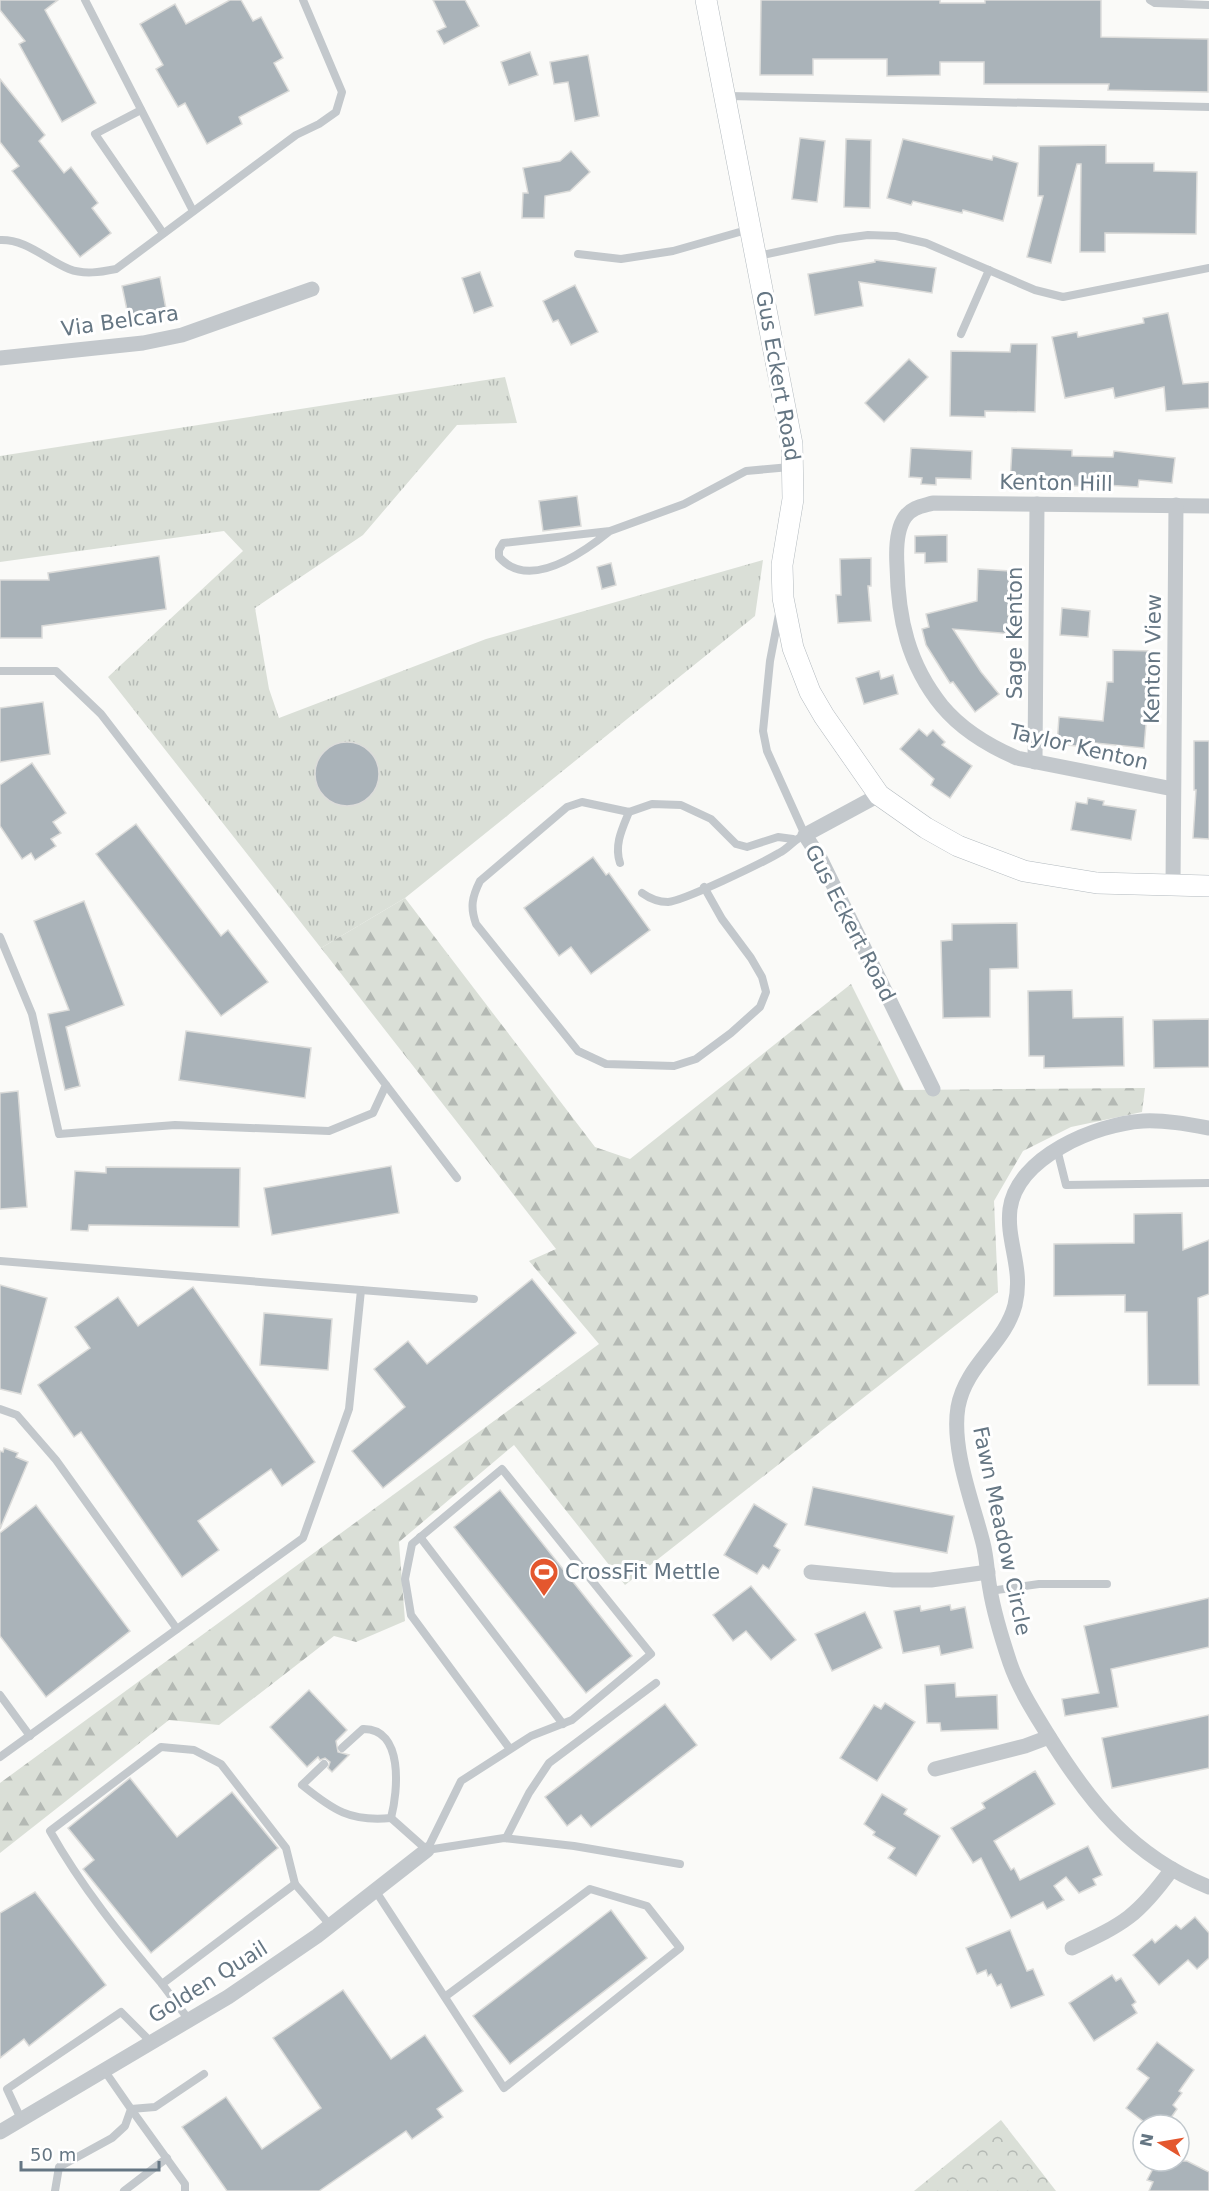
<svg xmlns="http://www.w3.org/2000/svg" width="1209" height="2191" viewBox="0 0 1209 2191" font-family="'DejaVu Sans',sans-serif">
  <defs>
    <pattern id="grass-tufts" width="24" height="20" patternUnits="userSpaceOnUse" patternTransform="scale(1.5)"><rect width="24" height="20" fill="#dadfd7"/><path d="M3 7l-1-3M5 7V3M7 7l1-3M15 17l-1-3M17 17v-4M19 17l1-3" fill="none" stroke="#b4b9b4"/></pattern>
    <pattern id="forest-firs" width="22" height="20" patternUnits="userSpaceOnUse" patternTransform="scale(1.5)"><rect width="22" height="20" fill="#dadfd7"/><path d="M5 1l3.5 6h-7zM16 11l3.5 6h-7z" fill="#b4b9b4"/></pattern>
    <pattern id="park-crowns" width="20" height="18" patternUnits="userSpaceOnUse" patternTransform="scale(1.5)"><rect width="20" height="18" fill="#dadfd7"/><path d="M2 6a3 3 0 1 1 6 0M12 15a3 3 0 1 1 6 0" fill="none" stroke="#b4b9b4"/></pattern>
  </defs>
  <rect width="100%" height="100%" fill="#fafaf8"/>
  <polygon fill="url(#grass-tufts)" points="505,377 517,423 457,425 363,535 255,608 269,689 279,718 486,639 763,560 755,616 405,898 321,948 108,677 243,551 224,531 0,562 0,456"/>
  <polygon fill="url(#forest-firs)" points="405,898 595,1147 630,1159 851,984 904,1090 1145,1088 1142,1112 1071,1127 1023,1151 994,1201 998,1292 625,1585 514,1445 399,1542 405,1621 356,1642 334,1636 219,1725 169,1720 0,1853 0,1783 599,1344 529,1261 556,1249 321,948"/>
  <polygon fill="url(#park-crowns)" points="1001,2120 1056,2191 914,2191"/>
  <g fill="#aab3b9" stroke="#dcdcda" stroke-width="1.5">
    <polygon points="0,0 58,0 45,10 96,103 62,122 19,44 25,41 0,10"/>
    <polygon points="230,0 241,0 253,21 261,17 283,58 274,63 289,91 239,117 242,124 207,144 185,103 178,107 156,69 163,65 140,24 175,4 186,24"/>
    <polygon points="433,0 465,0 479,26 444,44 437,31 446,27"/>
    <polygon points="761,0 940,0 940,3 985,3 985,0 1101,0 1101,37 1208,39 1208,92 1108,90 1109,84 984,84 984,62 940,62 940,75 887,76 887,59 813,59 813,75 760,75"/>
    <polygon points="530,52 538,75 509,85 501,62"/>
    <polygon points="588,55 599,116 575,121 568,82 554,84 550,62"/>
    <polygon points="0,79 45,135 39,141 64,173 71,167 98,203 92,208 111,233 80,257 12,171 19,166 0,142"/>
    <polygon points="800,138 825,141 817,202 792,199"/>
    <polygon points="846,139 871,140 870,208 844,207"/>
    <polygon points="903,139 992,160 993,156 1018,163 1003,221 963,210 962,213 913,201 911,205 887,198"/>
    <polygon points="1106,145 1106,163 1154,163 1154,171 1197,172 1196,234 1105,233 1105,252 1080,252 1081,164 1077,164 1051,263 1027,257 1043,196 1038,196 1039,146"/>
    <polygon points="571,151 590,172 570,191 545,196 544,218 522,218 523,193 528,193 523,168 560,161"/>
    <polygon points="875,260 936,268 932,293 859,282 863,306 815,315 808,274 875,262"/>
    <polygon points="480,272 493,306 474,313 462,278"/>
    <polygon points="160,277 166,309 132,316 131,309 127,310 122,286"/>
    <polygon points="575,285 598,332 571,345 558,320 553,322 543,301"/>
    <polygon points="1168,313 1183,384 1209,382 1209,408 1166,411 1164,387 1115,398 1113,388 1065,398 1052,337 1077,332 1078,337 1144,323 1143,318"/>
    <polygon points="1011,344 1037,344 1035,412 985,411 985,417 950,416 951,351 1010,352"/>
    <polygon points="909,359 928,377 884,422 865,403"/>
    <polygon points="911,448 972,451 971,479 936,478 936,485 921,484 922,478 909,477"/>
    <polygon points="1012,448 1072,450 1072,456 1113,457 1114,451 1175,458 1172,483 1139,480 1138,487 1105,485 1105,488 1010,482"/>
    <polygon points="577,496 581,526 543,531 539,501"/>
    <polygon points="947,535 947,562 925,563 925,553 915,553 915,536"/>
    <polygon points="159,556 166,609 42,626 42,638 0,638 0,580 49,580 48,573"/>
    <polygon points="871,558 871,586 868,586 871,621 838,623 836,595 841,595 840,559"/>
    <polygon points="611,563 616,585 602,589 597,567"/>
    <polygon points="978,569 1010,571 1008,615 1014,616 1013,634 953,629 981,672 999,694 975,712 953,682 950,683 926,645 922,629 929,627 926,614 977,601"/>
    <polygon points="1062,608 1090,611 1088,637 1060,635"/>
    <polygon points="1113,650 1152,651 1144,748 1086,742 1086,747 1057,744 1059,717 1103,721 1107,682 1113,682"/>
    <polygon points="879,671 881,679 893,675 898,694 864,704 856,678"/>
    <polygon points="43,702 50,754 0,762 0,708"/>
    <polygon points="919,729 927,736 933,730 945,742 942,745 972,766 950,798 931,785 934,779 900,749"/>
    <polygon points="1194,741 1209,741 1209,839 1193,838 1196,790 1194,790"/>
    <circle cx="347" cy="774" r="32"/>
    <polygon points="32,763 66,813 53,822 61,833 51,839 56,846 35,860 31,853 22,859 0,826 0,785"/>
    <polygon points="1088,798 1104,801 1103,805 1136,810 1131,840 1071,830 1076,802 1087,804"/>
    <polygon points="136,824 221,936 228,930 268,982 221,1016 96,854"/>
    <polygon points="593,857 606,875 609,873 650,930 591,974 571,947 559,956 524,908"/>
    <polygon points="84,901 124,1005 66,1027 80,1086 65,1090 48,1014 69,1010 34,921"/>
    <polygon points="1017,923 1018,968 990,969 990,1017 943,1018 941,941 952,940 952,924"/>
    <polygon points="1072,990 1073,1018 1123,1017 1124,1066 1044,1068 1044,1056 1029,1056 1028,991"/>
    <polygon points="1209,1019 1209,1067 1154,1068 1153,1020"/>
    <polygon points="186,1031 311,1048 305,1098 179,1080"/>
    <polygon points="18,1091 27,1207 0,1209 0,1093"/>
    <polygon points="391,1166 399,1213 272,1235 264,1188"/>
    <polygon points="106,1167 240,1168 239,1227 89,1225 88,1231 71,1230 75,1171 106,1173"/>
    <polygon points="1182,1213 1183,1250 1209,1240 1209,1294 1198,1298 1199,1385 1148,1385 1147,1312 1125,1312 1125,1295 1054,1296 1054,1244 1134,1243 1134,1214"/>
    <polygon points="532,1279 576,1333 383,1488 352,1451 405,1407 374,1369 408,1341 427,1364"/>
    <polygon points="0,1285 47,1298 21,1394 0,1389"/>
    <polygon points="193,1287 315,1462 282,1486 271,1469 198,1521 219,1550 182,1577 81,1432 74,1437 38,1385 90,1348 75,1327 118,1297 138,1326"/>
    <polygon points="264,1313 332,1319 328,1370 260,1365"/>
    <polygon points="4,1448 18,1453 16,1457 28,1462 0,1529 0,1451 3,1452"/>
    <polygon points="813,1487 954,1516 947,1553 805,1525"/>
    <polygon points="500,1490 632,1656 586,1693 454,1527"/>
    <polygon points="754,1504 787,1524 774,1546 780,1550 769,1569 763,1565 757,1574 724,1555"/>
    <polygon points="36,1505 130,1631 46,1697 0,1636 0,1533"/>
    <polygon points="751,1586 796,1640 771,1660 746,1631 733,1641 713,1615"/>
    <polygon points="1209,1598 1209,1647 1111,1669 1118,1707 1065,1716 1062,1699 1099,1693 1084,1626"/>
    <polygon points="950,1605 951,1610 965,1607 973,1648 941,1655 939,1646 903,1653 894,1611 920,1606 921,1611"/>
    <polygon points="865,1612 882,1648 832,1671 815,1634"/>
    <polygon points="955,1683 956,1697 997,1695 998,1729 941,1731 940,1723 927,1723 925,1685"/>
    <polygon points="309,1690 347,1730 336,1741 338,1752 349,1755 332,1772 328,1768 330,1762 325,1758 320,1760 318,1757 307,1767 270,1727"/>
    <polygon points="885,1703 915,1722 877,1781 840,1758 874,1705 881,1709"/>
    <polygon points="665,1704 697,1745 591,1827 581,1815 567,1826 545,1797"/>
    <polygon points="1209,1715 1209,1768 1112,1788 1102,1738"/>
    <polygon points="1035,1771 1055,1804 994,1841 1011,1870 1014,1868 1020,1880 1088,1846 1102,1875 1093,1879 1096,1885 1079,1893 1066,1877 1054,1886 1064,1900 1047,1909 1043,1902 1011,1918 981,1858 973,1863 951,1828 985,1808 982,1803"/>
    <polygon points="130,1778 177,1837 232,1792 278,1848 151,1953 83,1869 94,1860 68,1828"/>
    <polygon points="882,1794 907,1809 904,1814 940,1836 916,1876 888,1858 895,1848 873,1835 875,1832 864,1824"/>
    <polygon points="35,1892 106,1985 29,2046 24,2039 0,2058 0,1913"/>
    <polygon points="611,1910 647,1958 510,2064 473,2016"/>
    <polygon points="1195,1917 1209,1933 1209,1958 1197,1969 1188,1960 1159,1985 1133,1955 1152,1939 1155,1943 1176,1925 1181,1929"/>
    <polygon points="1010,1930 1027,1971 1033,1969 1044,1995 1011,2008 1001,1984 997,1986 991,1974 988,1976 986,1970 977,1974 966,1948"/>
    <polygon points="1112,1975 1116,1981 1121,1978 1136,2002 1132,2005 1137,2013 1094,2041 1069,2003"/>
    <polygon points="343,1990 391,2059 425,2035 463,2091 437,2109 443,2117 412,2139 406,2131 319,2191 227,2191 182,2127 226,2097 262,2149 321,2108 273,2038"/>
    <polygon points="1157,2042 1194,2070 1179,2091 1182,2093 1173,2105 1177,2109 1166,2125 1148,2125 1126,2108 1149,2078 1137,2069"/>
    <polygon points="1157,2161 1187,2161 1209,2172 1209,2191 1149,2191 1153,2182 1147,2180"/>
  </g>
  <g fill="none" stroke-linecap="round" stroke-linejoin="round">
    <g stroke="#b3babf" stroke-width="22">
      <polyline id="secondary" points="706,0 792,444 793,499 782,565 783,598 793,648 810,692 824,716 879,795 926,828 958,846 1024,871 1097,883 1209,886"/>
    </g>
    <g stroke="#c3c8cc" stroke-width="8">
      <polyline points="85,0 193,211"/>
      <polyline points="1150,0 1155,3 1209,5"/>
      <polyline points="728,96 1209,107"/>
      <polyline points="141,110 95,134 163,233"/>
      <path d="M0 240C26 239 45 259 69 269 84 275 101 272 116 269L296 135 319 124 336 112 342 92 303 0"/>
      <polyline points="578,254 621,259 673,251 750,229"/>
      <polyline points="758,256 838,239 868,235 896,236 926,243 1035,290 1063,297 1209,268"/>
      <polyline points="961,334 989,270"/>
      <path d="M610 531C584 552 530 592 499 557V550L503 543 610 531 684 504 746 471 790 467"/>
      <polyline points="0,671 56,671 101,714 386,1085 373,1113 329,1131 175,1125 59,1134 32,1014 0,937"/>
      <path d="M620 863C614 845 622 829 629 812"/>
      <path d="M704 887 722 919 751 958 762 977 766 992 760 1007 731 1033 696 1059 674 1066 606 1064 578 1051 476 924C470 907 472 897 480 881L567 807 582 802 629 812 652 804 681 805 711 819 736 844 747 847 778 837 793 839"/>
      <path d="M642 893C649 898 659 902 668 902 683 901 762 863 779 853 789 848 794 839 805 835L767 751 763 731 770 661 779 614"/>
      <polyline points="386,1085 457,1178"/>
      <polyline points="1057,1149 1066,1185 1209,1183"/>
      <polyline points="0,1261 361,1290 349,1409 303,1538 0,1757"/>
      <polyline points="361,1290 474,1299"/>
      <polyline points="0,1409 17,1415 56,1460 177,1629"/>
      <polyline points="420,1537 563,1724"/>
      <polyline points="990,1591 1039,1584 1107,1584"/>
      <polyline points="0,1695 30,1736"/>
      <path d="M324 1764 302 1785C333 1810 350 1822 391 1818 398 1791 404 1728 363 1729L342 1748"/>
      <polyline points="391,1818 427,1850"/>
      <polyline points="506,1838 529,1793 549,1763 656,1683"/>
      <polyline points="427,1850 461,1781 531,1736 572,1720 651,1654 502,1469 412,1544 405,1579 411,1615 510,1749"/>
      <polyline points="427,1850 504,1838 574,1846 680,1864"/>
      <polyline points="375,1890 504,2088 680,1948 647,1906 590,1889 446,1996"/>
      <path d="M162 1984C121 1936 81 1886 50 1831L161 1747 194 1750 221 1764 286 1848 295 1884"/>
      <polyline points="189,2020 162,1984 295,1884 330,1925"/>
      <polyline points="131,2109 185,2184 185,2191"/>
      <polyline points="131,2109 155,2107 204,2074"/>
      <polyline points="21,2119 7,2089 121,2012 151,2042"/>
      <polyline points="55,2191 59,2167 112,2138 125,2126 131,2109 104,2070"/>
      <polyline points="124,2191 167,2158"/>
    </g>
    <g stroke="#c3c8cc" stroke-width="15">
      <polyline points="0,358 143,343 182,335 312,289"/>
      <polyline points="1035,762 1037,504"/>
      <path d="M1173 789 1017 758C989 746 962 730 942 706 908 664 898 618 897 566 896 550 896 530 905 517 912 507 923 506 933 503L1209 506"/>
      <polyline points="879,795 805,835 821,860 933,1089"/>
      <polyline points="1173,885 1176,505"/>
      <path d="M1209 1128C1187 1124 1165 1120 1143 1121 1096 1124 1017 1157 1010 1209 1006 1242 1024 1268 1015 1305 1005 1344 966 1364 958 1407 951 1449 973 1503 983 1543 987 1558 987 1574 990 1589 994 1614 1002 1639 1010 1663 1019 1689 1034 1712 1048 1735 1090 1803 1133 1857 1209 1887"/>
      <polyline points="811,1572 893,1580 931,1580 988,1572"/>
      <polyline points="935,1769 1025,1746 1049,1737"/>
      <path d="M1072 1948C1124 1924 1138 1916 1172 1869"/>
      <polyline points="0,2132 228,1997 317,1936 427,1850"/>
    </g>
    <use href="#secondary" stroke="#fff" stroke-width="21"/>
  </g>
  <defs>
    <g id="stadium-pin" transform="scale(1.5)"><path d="M0 17L-7.5 6A9.5 9.5 0 1 1 7.5 6Z" fill="#e4572e" stroke="#fff"/><path d="M0-5a6.5 5 0 1 0 0 10a6.5 5 0 1 0 0-10ZM-3.5-1.8h7v3.6h-7Z" fill="#fff"/></g>
  </defs>
  <g fill-rule="evenodd">
    <use href="#stadium-pin" x="544" y="1572"/>
  </g>
  <g text-anchor="middle" dominant-baseline="central" stroke-width="6" stroke-linejoin="round" paint-order="stroke">
    <g font-size="21" fill="#657683" stroke="#fff">
      <text transform="translate(120 321) rotate(-8)">Via Belcara</text>
      <text transform="translate(778 376) rotate(80)">Gus Eckert Road</text>
      <text transform="translate(1056 483) rotate(1)">Kenton Hill</text>
      <text transform="translate(1015 633) rotate(-90)">Sage Kenton</text>
      <text transform="translate(1153 659) rotate(-89)">Kenton View</text>
      <text transform="translate(1079 747) rotate(13)">Taylor Kenton</text>
      <text transform="translate(850 923) rotate(63)">Gus Eckert Road</text>
      <text transform="translate(1002 1531) rotate(78)">Fawn Meadow Circle</text>
      <text transform="translate(208 1982) rotate(-32)">Golden Quail</text>
    </g>
    <g font-size="21" fill="#657683" stroke="#fff" text-anchor="start">
      <text x="565" y="1572">CrossFit Mettle</text>
    </g>
  </g>
  <g transform="translate(1161 2143) rotate(281)"><circle r="28" fill="#ffffff" stroke="#c1c8cd" stroke-width="1.5"/>
  <path d="M0-4.5L10 22L0 15L-10 22Z" fill="#e4572e"/>
  <text y="-9" font-size="16" font-weight="bold" text-anchor="middle" fill="#657683">N</text>
  </g>
  <path d="M21 2161v9h138v-9" fill="none" stroke="#657683" stroke-width="3"/>
  <text x="30" y="2161" font-size="18" fill="#657683" stroke="#ffffff" stroke-width="4.5" paint-order="stroke">50 m</text>
</svg>
